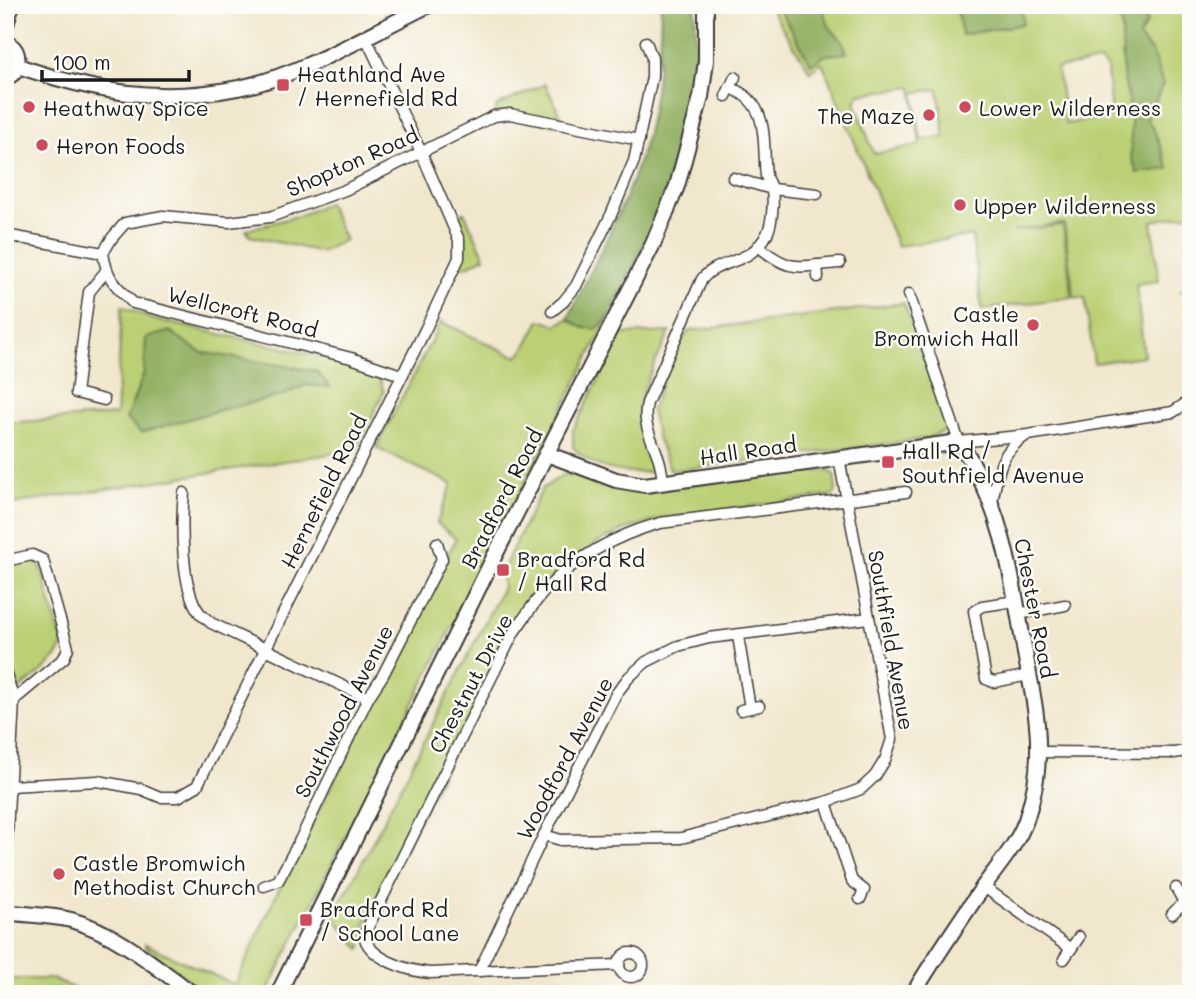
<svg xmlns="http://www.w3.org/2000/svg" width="1196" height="999" viewBox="0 0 1196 999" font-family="Mali,sans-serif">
  <rect width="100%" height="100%" fill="#fdfcf7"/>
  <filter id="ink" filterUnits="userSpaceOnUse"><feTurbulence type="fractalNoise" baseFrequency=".0143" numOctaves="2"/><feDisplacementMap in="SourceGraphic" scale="14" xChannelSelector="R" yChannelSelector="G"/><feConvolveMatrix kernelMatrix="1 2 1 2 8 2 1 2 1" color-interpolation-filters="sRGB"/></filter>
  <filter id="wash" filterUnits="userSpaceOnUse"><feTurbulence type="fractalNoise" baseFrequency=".00686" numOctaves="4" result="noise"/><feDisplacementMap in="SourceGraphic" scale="28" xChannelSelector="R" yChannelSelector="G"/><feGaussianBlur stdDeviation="1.57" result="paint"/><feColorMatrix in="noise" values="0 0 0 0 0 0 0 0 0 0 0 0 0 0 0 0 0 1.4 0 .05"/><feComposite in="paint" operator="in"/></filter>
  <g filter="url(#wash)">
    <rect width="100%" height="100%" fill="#f1e7cd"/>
    <g fill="#bbd074" stroke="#6c7648" stroke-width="2" fill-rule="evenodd">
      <path d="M768 5H1191V214L1152 221 1159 281 1136 284 1144 356 1094 363 1085 298 1074 297 1064 223 1013 231 1063 225 1072 297 982 310 972 236 897 246 822 62 810 71ZM1100 61 1107 68 1111 116 1066 124 1057 68ZM912 87 920 145 874 154 855 102 859 94ZM938 89 945 137 921 140 914 93Z"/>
      <polygon points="545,84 566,126 494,116 497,106"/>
      <polygon points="328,203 345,240 321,252 250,236 246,230 301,215"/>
      <polygon points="464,212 485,257 465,267 462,264 465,248 456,217"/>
      <polygon points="904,303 943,408 947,423 945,431 924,439 678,470 670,469 658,440 651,411 674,352 689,331"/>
      <polygon points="122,306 152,319 333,359 379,377 384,392 355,450 5,505 5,423 116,415"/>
      <polygon points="568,319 584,328 608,319 266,994 207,994 145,947 145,944 235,985 276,895 456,539 437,523 452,484 376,448 441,322 517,357 524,350 540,320 556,325"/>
      <path d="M670 332C659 356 635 397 639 424 641 439 652 450 656 464L652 472C625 474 591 470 573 447V430L622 334Z"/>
      <polygon points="826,470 834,474 836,491 834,495 665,518 621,531 598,542 569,562 526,609 362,931 362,947 360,949 332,915 350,886 503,587 501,573 542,489 563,475 571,474 603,486 642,490"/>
      <path d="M30 560 40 565 63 645C55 664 35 677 18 690L5 647V566Z"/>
      <polygon points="5,979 53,979 86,994 5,994"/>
    </g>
    <g fill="#94b266" stroke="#586741" stroke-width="2">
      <path d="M661 5H695C695 26 697 48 696 69 692 158 645 241 608 319L596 329 584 328 568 319C590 271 617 223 635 173 655 119 660 62 661 5Z"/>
      <polygon points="777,5 821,5 830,28 842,40 847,53 826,55 811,64"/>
      <polygon points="956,5 1009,5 1022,8 1023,24 962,35"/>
      <polygon points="1117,5 1142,5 1147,23 1139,37 1152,52 1163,84 1147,119 1154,130 1169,169 1137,173 1131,155 1131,116 1123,73 1122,30"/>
      <polygon points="170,331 200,352 316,371 330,387 306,385 281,396 220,410 141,433 126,419 144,373 146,338"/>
    </g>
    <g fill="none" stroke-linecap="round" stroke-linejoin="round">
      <polyline stroke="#41afbd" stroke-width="2.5" points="1180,291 1191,289"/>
    </g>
  </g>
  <g filter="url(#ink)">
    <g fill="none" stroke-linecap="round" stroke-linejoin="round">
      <g stroke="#3c3a37" stroke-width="13">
        <g id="street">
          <polyline points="726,96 735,77"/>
          <polyline points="733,178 772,189 817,194"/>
          <polyline points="5,235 103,253 112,238 125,223 163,216 229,222 270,217 345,190 494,116 510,114 639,140"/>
          <path d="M758 246C792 274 798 266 840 263"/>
          <path d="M103 253C107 279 115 285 133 303L351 358 401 375"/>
          <polyline points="817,265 818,277"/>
          <polyline points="909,294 959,442 1028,435 1173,412 1191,400"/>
          <polyline points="552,311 563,302 576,286 611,215 634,161 652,77 652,58 646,42"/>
          <polyline points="104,400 76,393 89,292 106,271"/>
          <path d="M663 482C662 473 661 463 657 454 651 436 642 423 647 403L702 279C719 258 751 266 767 234 772 224 774 202 772 191 771 186 767 181 766 176 762 141 771 104 731 88"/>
          <path d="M184 493C181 522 181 588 199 612 202 616 207 619 211 623L368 698"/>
          <path d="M992 502C998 474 999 453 1024 437"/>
          <polyline points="5,561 32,555 43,560 68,648 64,658 14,700"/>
          <polyline points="1016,601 982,606 974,611 986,679 994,682 1029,675"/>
          <polyline points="1018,614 1065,605"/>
          <polyline points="738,636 750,708"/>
          <polyline points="5,671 14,700 5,872"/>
          <polyline points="741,710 759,706"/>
          <polyline points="1038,752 1174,753 1191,750"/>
          <polyline points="10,786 98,781 141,789 160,797 178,797 197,786 425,330 459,258 459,240 421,152 365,36"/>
          <polyline points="826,802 852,881 864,890 860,899"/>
          <polyline points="544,835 561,840 681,838 826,802 861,789 875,776 885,760 892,739 839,458"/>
          <polyline points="264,886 278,881 301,838 368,698 383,675 442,559 437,543"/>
          <polyline points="984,887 1071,949"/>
          <polyline points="1176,888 1184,902"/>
          <polyline points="1172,914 1184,902 1191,901"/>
          <circle cx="631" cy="965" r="12"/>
          <polyline points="1064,959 1079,937"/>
          <path d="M619 965 430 973C409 971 368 959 364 935L514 632C525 617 535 601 547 588 579 555 617 535 660 523L906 492"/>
          <polyline points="479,971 544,835 616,694 629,677 646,662 678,646 709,638 869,618"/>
        </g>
      </g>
      <g stroke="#3c3a37" stroke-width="18">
        <g id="secondary">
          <polyline points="5,28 12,5"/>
          <path d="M5 42C19 48 20 60 14 73L5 79"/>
          <path d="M18 66C94 92 157 104 238 88 298 77 373 32 429 5"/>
          <path d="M547 454 616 480 645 485 959 442C1002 503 1013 581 1025 653 1031 686 1039 719 1038 753 1038 776 1033 799 1026 820 1017 845 998 866 983 887 959 922 935 957 913 994"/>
          <path d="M5 912C27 915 50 915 71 920 117 933 155 966 193 994"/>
          <polyline points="278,994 494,557 653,244 677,186 701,97 706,61 706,5"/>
        </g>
      </g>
      <use href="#street" stroke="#fff" stroke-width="10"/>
      <use href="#secondary" stroke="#fff" stroke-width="14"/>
    </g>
  </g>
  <g fill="#d1495b" stroke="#fdfcf7" stroke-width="2.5">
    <rect x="276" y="78" width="14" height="14" rx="3.5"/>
    <circle cx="29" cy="107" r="7"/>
    <circle cx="965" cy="107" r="7"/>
    <circle cx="929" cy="115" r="7"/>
    <circle cx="42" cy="145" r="7"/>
    <circle cx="960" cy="205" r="7"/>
    <circle cx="1033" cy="325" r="7"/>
    <rect x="881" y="455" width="14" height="14" rx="3.5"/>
    <rect x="496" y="563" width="14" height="14" rx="3.5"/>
    <circle cx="59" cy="874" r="7"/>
    <rect x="299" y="913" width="14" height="14" rx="3.5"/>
  </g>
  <g text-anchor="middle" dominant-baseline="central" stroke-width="5" stroke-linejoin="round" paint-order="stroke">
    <g font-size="21" fill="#1c1c1c" stroke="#fdfcf7" text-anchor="start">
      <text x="297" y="73">Heathland Ave<tspan x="297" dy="24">/ Hernefield Rd</tspan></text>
      <text x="43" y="107">Heathway Spice</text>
      <text x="979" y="107">Lower Wilderness</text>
      <text x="915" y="115" text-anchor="end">The Maze</text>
      <text x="56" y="145">Heron Foods</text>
      <text x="974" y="205">Upper Wilderness</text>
      <text x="1019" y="313" text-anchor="end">Castle<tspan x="1019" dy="24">Bromwich Hall</tspan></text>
      <text x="902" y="450">Hall Rd /<tspan x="902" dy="24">Southfield Avenue</tspan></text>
      <text x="517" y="558">Bradford Rd<tspan x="517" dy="24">/ Hall Rd</tspan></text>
      <text x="73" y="862">Castle Bromwich<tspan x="73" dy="24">Methodist Church</tspan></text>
      <text x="320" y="908">Bradford Rd<tspan x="320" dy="24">/ School Lane</tspan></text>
    </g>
    <g font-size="21" fill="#1c1c1c" stroke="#fdfcf7">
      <text transform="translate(352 161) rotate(-24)">Shopton Road</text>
      <text transform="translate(243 311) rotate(14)">Wellcroft Road</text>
      <text transform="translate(748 450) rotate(-8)">Hall Road</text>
      <text transform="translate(323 491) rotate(-64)">Hernefield Road</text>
      <text transform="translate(501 498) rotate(-63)">Bradford Road</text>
      <text transform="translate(1036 608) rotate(79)">Chester Road</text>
      <text transform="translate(892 640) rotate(80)">Southfield Avenue</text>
      <text transform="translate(470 683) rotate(-62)">Chestnut Drive</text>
      <text transform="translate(343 711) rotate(-63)">Southwood Avenue</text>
      <text transform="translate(564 758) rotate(-62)">Woodford Avenue</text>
    </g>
  </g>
  <rect width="1196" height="999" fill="none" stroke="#fdfcf7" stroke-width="28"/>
  <path d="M42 70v10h147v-10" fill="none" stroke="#1c1c1c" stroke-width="3.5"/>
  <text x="52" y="70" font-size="21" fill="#1c1c1c" stroke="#fdfcf7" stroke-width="5" paint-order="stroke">100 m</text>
</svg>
